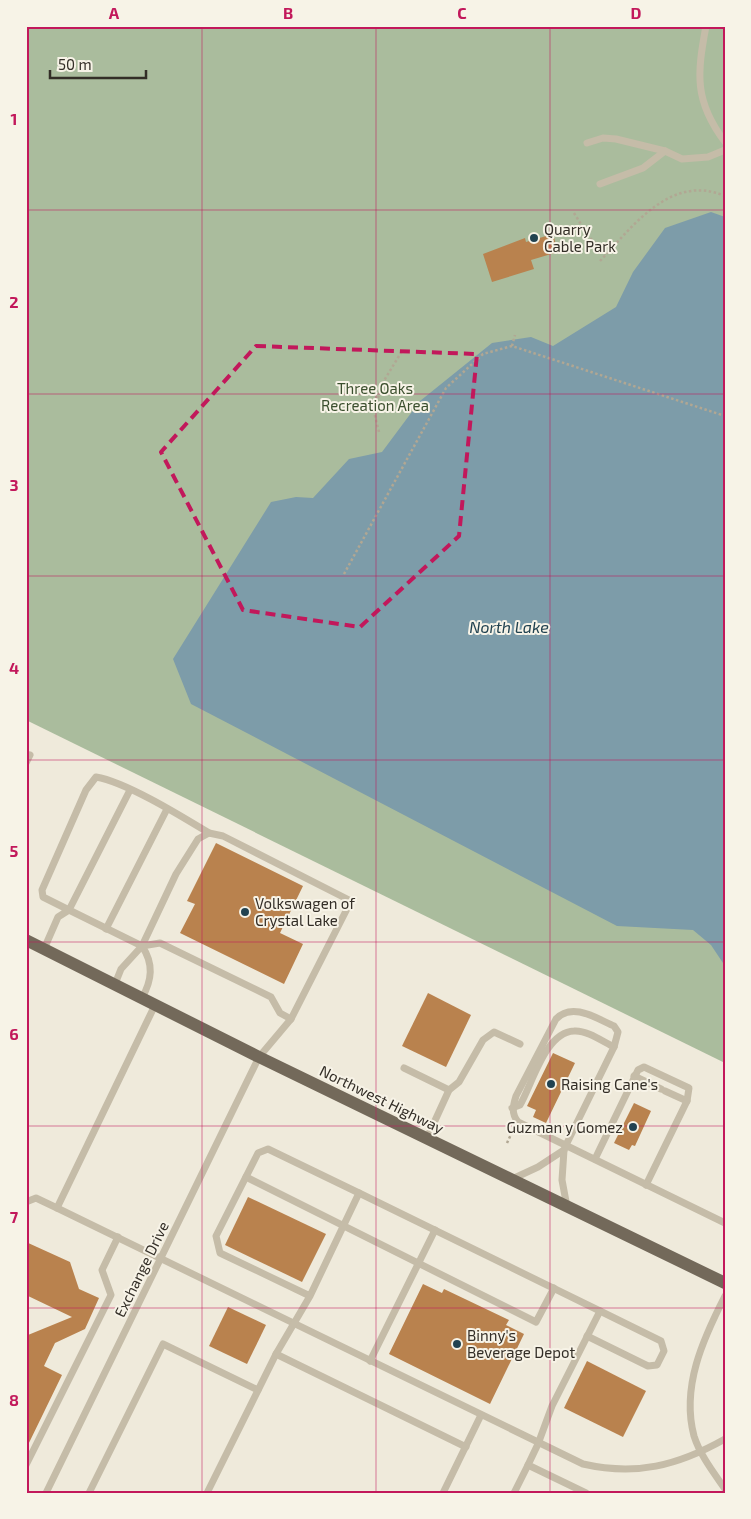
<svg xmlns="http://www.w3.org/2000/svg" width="751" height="1519" viewBox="0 0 751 1519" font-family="'Exo 2',sans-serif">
  <rect width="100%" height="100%" fill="#efeadb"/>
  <polygon fill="#aabc9d" points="26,26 725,26 725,1063 26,720"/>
  <polygon fill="#7d9ca9" points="711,212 725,217 725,966 711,945 693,930 617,926 191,704 173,659 271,502 296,497 313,498 349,459 382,452 420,401 492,343 531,337 553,346 616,307 633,272 665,228"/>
  <g fill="#b9824e">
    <polygon points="553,234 558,252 531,260 534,269 492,282 483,254 525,238 526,242"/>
    <polygon points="216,843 303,886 280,933 303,944 284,984 180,933 195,904 187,901"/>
    <polygon points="428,993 471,1015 446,1067 402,1046"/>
    <polygon points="553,1053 575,1063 546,1123 533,1117 536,1110 527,1106"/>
    <polygon points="634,1103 651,1111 635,1146 632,1145 629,1150 614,1143"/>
    <polygon points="248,1197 326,1234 302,1282 225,1245"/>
    <polygon points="26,1242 70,1262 79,1289 99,1298 85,1329 55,1343 44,1366 62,1375 26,1449 26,1339 28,1335 72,1317 26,1295"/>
    <polygon points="423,1284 442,1293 444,1289 509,1320 506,1325 524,1334 490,1404 389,1354"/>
    <polygon points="228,1307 266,1325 247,1364 209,1346"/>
    <polygon points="587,1361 646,1391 623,1437 564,1408"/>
  </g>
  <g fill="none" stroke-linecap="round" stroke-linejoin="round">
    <g stroke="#b1a793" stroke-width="2.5" stroke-dasharray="2.5 2.5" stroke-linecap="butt">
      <polyline points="418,26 451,26"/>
      <polyline points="574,213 589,237 606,254"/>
      <path d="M600 261C633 226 671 173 725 196"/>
      <polyline points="512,346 515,335"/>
      <polyline points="379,432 374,412 382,384 402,351"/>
      <polyline points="344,574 446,388 483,354 512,346 725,416"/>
      <polyline points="507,1143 513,1130"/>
    </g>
    <g stroke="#c5bca8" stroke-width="7">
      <path d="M706 26C697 74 694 101 725 142"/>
      <polyline points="587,143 603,138 616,139 665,151 682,159 708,157 725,150"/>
      <polyline points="600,184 643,168 665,151"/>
      <polyline points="26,763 30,755"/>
      <path d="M130 790 69 910 142 946C154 964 152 980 142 998"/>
      <polyline points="106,929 167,809"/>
      <polyline points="142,946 160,943 271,997 280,1013 291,1019"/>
      <path d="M44 949 58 917 69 910 43 897 42 890 86 790 96 777C126 782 181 816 209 833"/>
      <polyline points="404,1068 449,1090"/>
      <polyline points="634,1076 661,1089"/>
      <polyline points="665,1091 687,1101"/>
      <path d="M512 1108 520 1105C532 1085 545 1032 574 1031 587 1030 602 1041 614 1047"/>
      <polyline points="427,1138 449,1090 459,1082 483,1040 494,1032 520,1044"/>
      <polyline points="595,1159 638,1070 644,1067 689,1088 687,1101 646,1185"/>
      <polyline points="246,1177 536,1322 554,1288"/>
      <polyline points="510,1180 538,1167 564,1150"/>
      <polyline points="359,1193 600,1311 552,1406 538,1444 528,1465 586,1493"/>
      <path d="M26 1202 36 1198 57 1208 583 1464C636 1476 677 1466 725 1439"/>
      <path d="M567 1207 562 1180 564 1150 566 1145 614 1047 618 1032 614 1026C596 1018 572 1002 556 1019L516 1096C513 1106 511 1113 518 1122 587 1156 656 1190 725 1223"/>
      <polyline points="57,1208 155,1005"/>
      <path d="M725 1296C703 1339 681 1387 694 1436 700 1455 714 1473 725 1489"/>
      <polyline points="587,1336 648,1366 657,1365 664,1351 661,1341 600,1311"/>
      <polyline points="276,1354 466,1447"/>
      <polyline points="370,1361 435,1230"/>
      <polyline points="26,1465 111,1295 102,1270 118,1237"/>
      <polyline points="46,1493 259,1057 291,1019 351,901 223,836 209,833 198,839 176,874 142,946 121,969 115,984"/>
      <polyline points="89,1493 163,1344 258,1390"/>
      <polyline points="207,1493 276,1354 310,1296 359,1193 268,1149 258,1153 216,1236 220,1253 310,1296"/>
      <polyline points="443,1493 481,1415"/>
      <polyline points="514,1493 528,1465"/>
    </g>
    <polyline stroke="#73695a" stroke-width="12" points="26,940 259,1057 725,1283"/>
  </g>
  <path fill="none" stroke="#c2185b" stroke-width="4" stroke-dasharray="10 6" stroke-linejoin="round" d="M256 346 477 354 459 536 360 627 243 610 161 452Z"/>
  <path fill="none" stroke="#c2185b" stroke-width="1" stroke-opacity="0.55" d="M202 26V1493M376 26V1493M550 26V1493M26 210H725M26 394H725M26 576H725M26 760H725M26 942H725M26 1126H725M26 1308H725"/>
  <g fill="#214250" stroke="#f7f3e7" stroke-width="2">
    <circle cx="534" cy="238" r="5"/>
    <circle cx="245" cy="912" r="5"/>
    <circle cx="551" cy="1084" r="5"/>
    <circle cx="633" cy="1127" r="5"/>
    <circle cx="457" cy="1344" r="5"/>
  </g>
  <g text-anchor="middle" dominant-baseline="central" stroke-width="4" stroke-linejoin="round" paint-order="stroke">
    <g font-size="15" fill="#332e27" stroke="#f7f3e7" text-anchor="start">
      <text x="544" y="229">Quarry<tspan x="544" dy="17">Cable Park</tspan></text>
      <text x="255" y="903">Volkswagen of<tspan x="255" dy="17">Crystal Lake</tspan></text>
      <text x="561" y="1084">Raising Cane's</text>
      <text x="623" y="1127" text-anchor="end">Guzman y Gomez</text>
      <text x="467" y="1335">Binny's<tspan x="467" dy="17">Beverage Depot</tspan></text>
    </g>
    <g font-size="15" fill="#3b4f2e" stroke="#f7f3e7">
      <text x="375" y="388">Three Oaks<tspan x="375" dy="17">Recreation Area</tspan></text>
    </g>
    <g font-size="15" fill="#332e27" stroke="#f7f3e7">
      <text transform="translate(382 1099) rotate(26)">Northwest Highway</text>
      <text transform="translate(141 1269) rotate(-64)">Exchange Drive</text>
    </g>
    <g font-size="16" font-style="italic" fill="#214250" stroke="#f7f3e7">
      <text x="509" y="626">North Lake</text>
    </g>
  </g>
  <rect width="751" height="1519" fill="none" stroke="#f7f3e7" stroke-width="55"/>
  <path d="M50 70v8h96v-8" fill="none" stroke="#332e27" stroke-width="2.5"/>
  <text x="58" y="70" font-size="15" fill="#332e27" stroke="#f7f3e7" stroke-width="4" paint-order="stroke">50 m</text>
  <rect x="28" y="28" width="696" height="1464" fill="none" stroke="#c2185b" stroke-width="2"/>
  <g font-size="16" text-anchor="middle" font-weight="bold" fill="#c2185b">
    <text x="114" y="19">A</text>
    <text x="288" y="19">B</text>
    <text x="462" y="19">C</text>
    <text x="636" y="19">D</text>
    <text x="14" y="125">1</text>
    <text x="14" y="308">2</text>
    <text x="14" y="491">3</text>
    <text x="14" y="674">4</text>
    <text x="14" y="857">5</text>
    <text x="14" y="1040">6</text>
    <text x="14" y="1223">7</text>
    <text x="14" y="1406">8</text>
  </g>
</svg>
